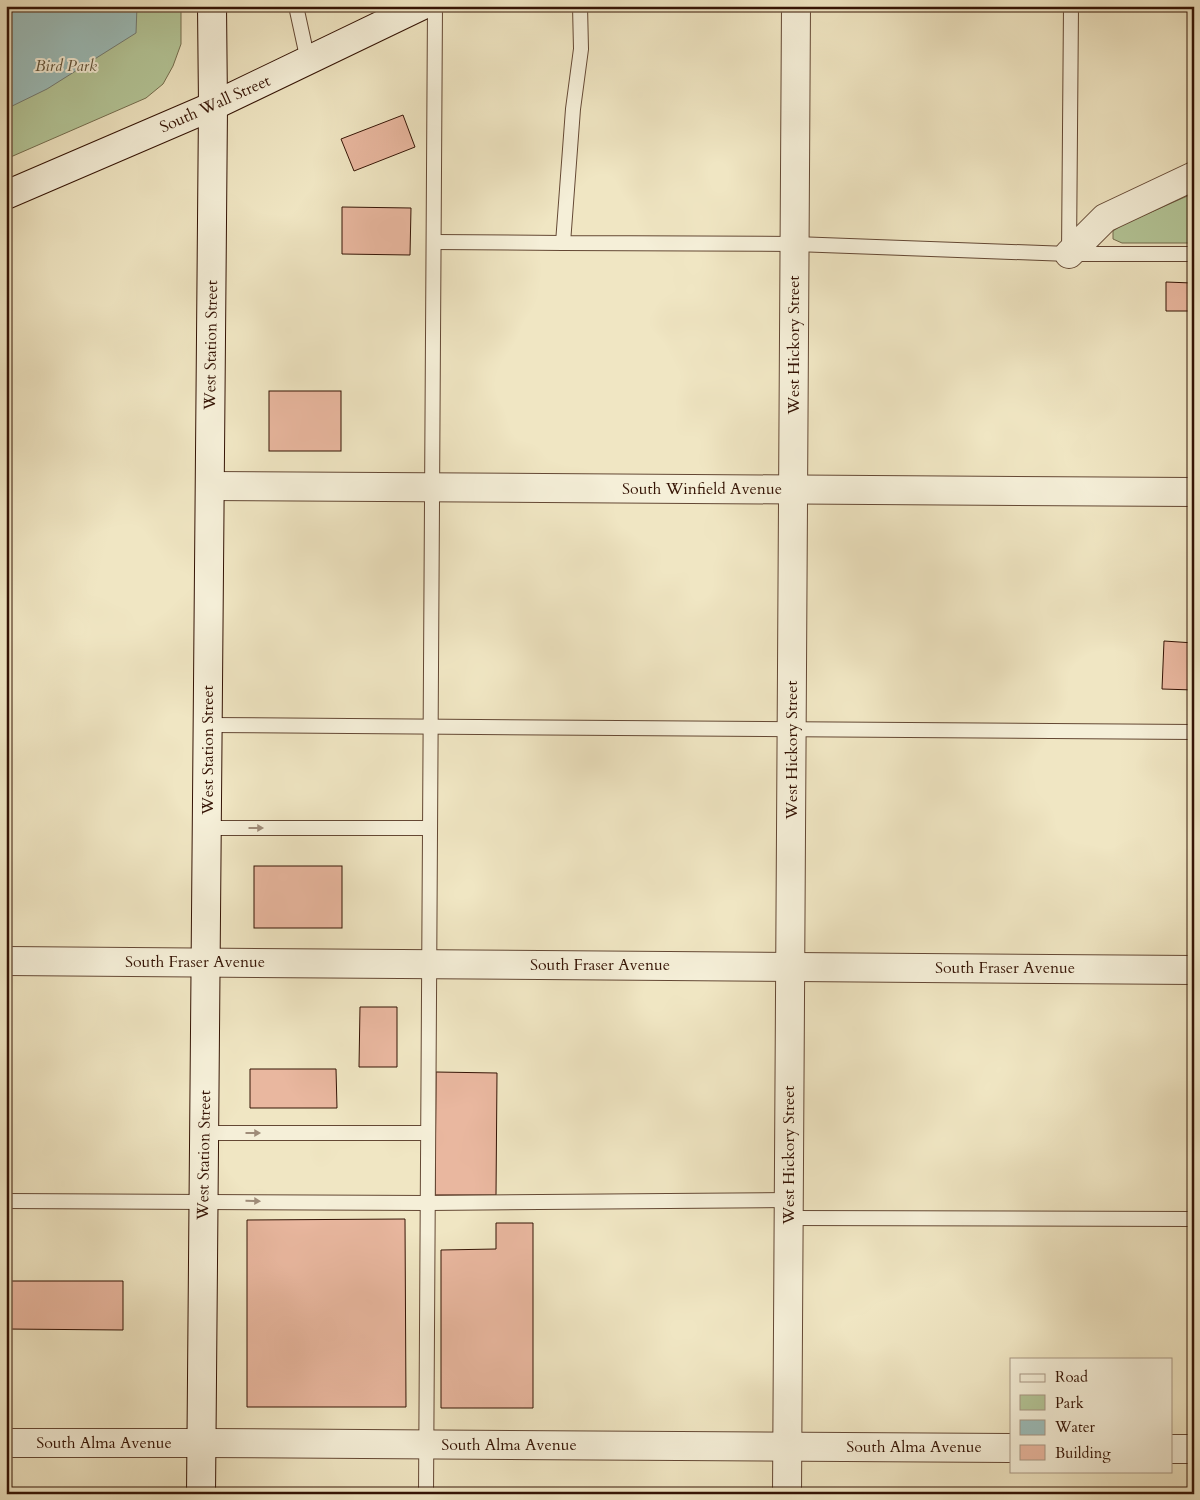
<svg xmlns="http://www.w3.org/2000/svg" width="1200" height="1500" viewBox="0 0 1200 1500" font-family="Cardo,serif">
  <rect width="100%" height="100%" fill="#f0e6c3"/>
  <filter id="stains"><feTurbulence type="fractalNoise" baseFrequency=".004" numOctaves="4"/><feColorMatrix values="0 0 0 0 .2 0 0 0 0 .09 0 0 0 0 .02 0 0 0 .5 -.17"/></filter>
  <radialGradient id="worn" r=".72"><stop offset=".6" stop-color="#630" stop-opacity="0"/><stop offset="1" stop-color="#630" stop-opacity=".3"/></radialGradient>
  <g fill="#b4c698" stroke="#746d4e">
    <polygon points="6,6 181,6 181,44 173,66 163,84 146,98 6,159"/>
    <polygon points="1194,193 1194,243 1122,243 1113,239 1113,231 1122,225"/>
  </g>
  <polygon fill="#9cbebb" stroke="#737a72" points="6,6 137,6 136,33 47,89 6,109"/>
  <g fill="#e9b79f" stroke="#351405">
    <polygon points="403,115 415,147 354,171 341,139"/>
    <polygon points="342,207 411,208 410,255 342,254"/>
    <polygon points="1166,282 1192,283 1191,311 1166,311"/>
    <rect x="269" y="391" width="72" height="60"/>
    <polygon points="1164,641 1194,643 1194,690 1162,689"/>
    <rect x="254" y="866" width="88" height="62"/>
    <polygon points="360,1007 397,1007 397,1067 359,1067"/>
    <polygon points="250,1069 336,1069 337,1108 250,1108"/>
    <polygon points="436,1072 497,1073 496,1195 435,1195"/>
    <polygon points="405,1219 406,1407 247,1407 247,1220"/>
    <polygon points="496,1223 533,1223 533,1408 441,1408 441,1250 496,1249"/>
    <polygon points="6,1281 123,1281 123,1330 6,1329"/>
  </g>
  <g fill="none" stroke-linecap="round" stroke-linejoin="round">
    <g stroke="#644834" stroke-width="16">
      <g id="lane">
        <polyline points="296,6 308,61"/>
        <polyline points="580,6 581,49 573,109 563,243 795,244 1069,254 1194,254"/>
        <polyline points="434,242 563,243"/>
        <polyline points="1069,253 1071,6"/>
        <polyline points="208,725 1194,732"/>
        <polyline points="207,828 430,828"/>
        <polyline points="205,1133 428,1133"/>
        <polyline points="6,1201 428,1203 789,1200"/>
        <polyline points="789,1218 1194,1219"/>
        <polyline points="426,1494 435,6"/>
      </g>
    </g>
    <g stroke="#644834" stroke-width="30">
      <g id="street">
        <polyline points="1069,254 1105,218 1194,176"/>
        <polyline points="210,486 1194,492"/>
        <polyline points="6,961 1194,970"/>
        <polyline points="6,1443 202,1443 1011,1448"/>
        <polyline points="1171,1449 1194,1449"/>
        <polyline points="787,1494 796,6"/>
      </g>
    </g>
    <g stroke="#351405" stroke-width="30">
      <g id="secondary">
        <polyline points="6,195 213,106 421,6"/>
        <polyline points="201,1494 213,106 212,6"/>
      </g>
    </g>
    <use href="#lane" stroke="#f5efd8" stroke-width="14"/>
    <use href="#street" stroke="#f5efd8" stroke-width="28"/>
    <use href="#secondary" stroke="#f5efd8" stroke-width="28"/>
  </g>
  <defs><path id="oneway-solid" d="M-6-.8H1V-3.2L6.5 0L1 3.2V.8H-6Z" transform="scale(1.25)"/></defs>
  <g fill="#9f8c79">
    <use href="#oneway-solid" transform="translate(256 828)"/>
    <use href="#oneway-solid" transform="translate(253 1133)"/>
    <use href="#oneway-solid" transform="translate(253 1201) rotate(1)"/>
  </g>
  <g text-anchor="middle" dominant-baseline="central" stroke-width="4" stroke-linejoin="round" paint-order="stroke">
    <g font-size="16" font-style="italic" fill="#615238" stroke="#f5efd8">
      <text x="66" y="66">Bird Park</text>
    </g>
    <g font-size="16" fill="#351405" stroke="#f5efd8">
      <text transform="translate(215 104) rotate(-24)">South Wall Street</text>
      <text transform="translate(211 345) rotate(-89)">West Station Street</text>
      <text transform="translate(794 345) rotate(-90)">West Hickory Street</text>
      <text x="702" y="489">South Winfield Avenue</text>
      <text transform="translate(208 750) rotate(-90)">West Station Street</text>
      <text transform="translate(792 750) rotate(-90)">West Hickory Street</text>
      <text x="195" y="962">South Fraser Avenue</text>
      <text x="600" y="965">South Fraser Avenue</text>
      <text x="1005" y="968">South Fraser Avenue</text>
      <text transform="translate(204 1155) rotate(-89)">West Station Street</text>
      <text transform="translate(789 1155) rotate(-90)">West Hickory Street</text>
      <text x="104" y="1443">South Alma Avenue</text>
      <text x="509" y="1445">South Alma Avenue</text>
      <text x="914" y="1447">South Alma Avenue</text>
    </g>
  </g>
  <rect width="1200" height="1500" fill="none" stroke="#f0e6c3" stroke-width="25"/>
  <rect x="8" y="8" width="1185" height="1485" fill="none" stroke="#351405" stroke-width="2.5"/>
  <rect x="12" y="12" width="1175" height="1475" fill="none" stroke="#351405"/>
  <rect x="1010" y="1358" width="162" height="115" fill="#f5efd8" stroke="#a89784"/>
  <rect x="1020" y="1374" width="25" height="8" fill="#f5efd8" stroke="#a89784"/>
  <text x="1055" y="1382" font-size="15" fill="#351405">Road</text>
  <rect x="1020" y="1395" width="25" height="15" fill="#b4c698" stroke="#a89784"/>
  <text x="1055" y="1408" font-size="15" fill="#351405">Park</text>
  <rect x="1020" y="1420" width="25" height="15" fill="#9cbebb" stroke="#a89784"/>
  <text x="1055" y="1432" font-size="15" fill="#351405">Water</text>
  <rect x="1020" y="1445" width="25" height="15" fill="#e9b79f" stroke="#a89784"/>
  <text x="1055" y="1458" font-size="15" fill="#351405">Building</text>
  <rect width="100%" height="100%" filter="url(#stains)"/>
  <rect width="100%" height="100%" fill="url(#worn)"/>
</svg>
